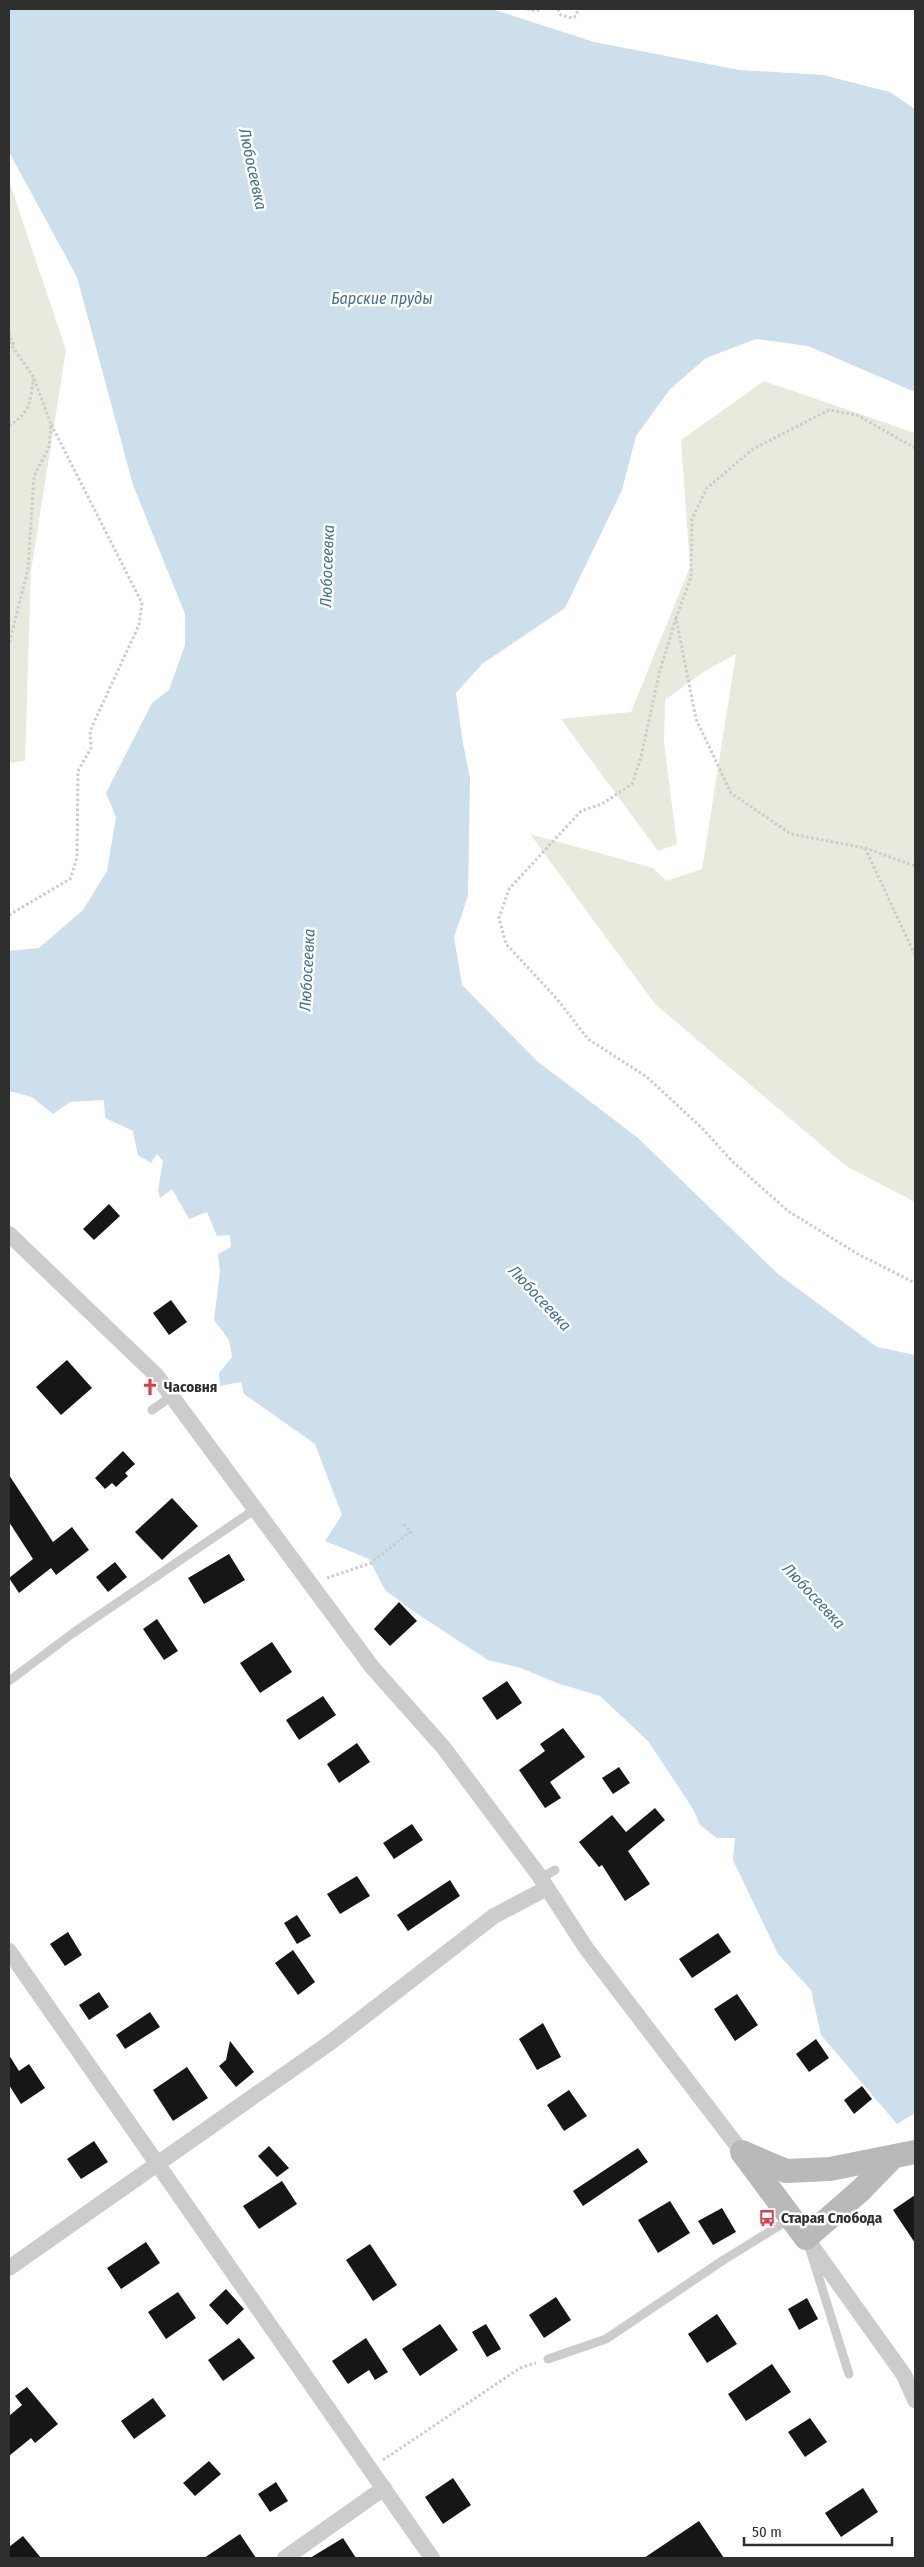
<svg xmlns="http://www.w3.org/2000/svg" width="924" height="2567" viewBox="0 0 924 2567" font-family="'Fira Sans Condensed',sans-serif">
  <rect width="100%" height="100%" fill="#fff"/>
  <g fill="#e6ebde">
    <polygon points="9,181 66,350 31,571 25,761 9,763"/>
    <polygon points="764,381 915,433 915,1202 846,1166 655,1004 530,834 653,868 666,881 702,869 736,654 703,672 665,700 664,743 677,844 658,851 561,719 631,712 690,567 681,440"/>
  </g>
  <polygon fill="#ccdfea" points="9,9 492,9 594,42 739,70 823,75 890,92 915,109 915,392 808,346 756,339 706,358 670,389 636,436 622,490 565,608 482,664 456,693 462,738 470,778 468,896 454,937 462,985 537,1061 638,1138 778,1274 877,1347 915,1355 915,2113 897,2124 821,2035 811,1990 778,1954 733,1860 735,1838 717,1838 700,1825 693,1809 648,1741 600,1696 557,1683 521,1668 488,1660 416,1613 385,1590 369,1559 325,1541 342,1515 315,1444 244,1394 241,1382 220,1386 219,1373 232,1357 229,1340 214,1320 220,1271 218,1254 231,1247 230,1235 217,1236 207,1212 189,1219 172,1189 160,1198 158,1190 163,1161 157,1154 151,1163 138,1155 133,1131 105,1118 104,1100 70,1102 53,1114 32,1097 9,1091 9,951 39,948 83,910 107,871 116,817 106,793 152,703 169,690 185,645 185,614 133,485 77,277 9,152"/>
  <g fill="#161616">
    <polygon points="109,1204 120,1216 94,1240 83,1229"/>
    <polygon points="171,1300 187,1322 169,1335 153,1313"/>
    <polygon points="67,1360 92,1388 61,1415 36,1387"/>
    <polygon points="123,1451 135,1464 125,1473 128,1476 116,1487 112,1483 105,1489 95,1478"/>
    <polygon points="9,1475 53,1542 72,1527 89,1550 56,1575 51,1568 19,1593 9,1578 33,1559 9,1522"/>
    <polygon points="172,1498 198,1526 162,1560 135,1532"/>
    <polygon points="229,1554 245,1580 204,1604 188,1578"/>
    <polygon points="115,1562 127,1577 108,1592 96,1577"/>
    <polygon points="399,1602 417,1621 390,1646 374,1629"/>
    <polygon points="157,1619 178,1651 164,1660 143,1629"/>
    <polygon points="272,1642 292,1672 260,1693 240,1663"/>
    <polygon points="507,1681 522,1703 497,1720 482,1698"/>
    <polygon points="323,1696 336,1715 299,1740 286,1720"/>
    <polygon points="563,1728 585,1757 550,1782 561,1798 545,1808 519,1770 545,1751 540,1744"/>
    <polygon points="357,1743 370,1762 339,1783 327,1764"/>
    <polygon points="619,1767 630,1783 613,1794 602,1778"/>
    <polygon points="655,1808 665,1820 628,1851 650,1884 625,1901 602,1865 599,1867 579,1842 612,1815 626,1832"/>
    <polygon points="412,1824 423,1840 394,1859 383,1843"/>
    <polygon points="357,1876 370,1896 340,1914 327,1894"/>
    <polygon points="450,1880 460,1896 408,1931 397,1915"/>
    <polygon points="297,1915 311,1936 297,1944 284,1923"/>
    <polygon points="68,1932 82,1955 65,1966 50,1944"/>
    <polygon points="718,1933 731,1952 692,1978 679,1959"/>
    <polygon points="293,1950 315,1982 298,1995 275,1963"/>
    <polygon points="99,1992 109,2007 89,2020 79,2005"/>
    <polygon points="737,1994 758,2025 735,2041 714,2009"/>
    <polygon points="150,2012 160,2027 125,2049 116,2035"/>
    <polygon points="543,2023 561,2057 537,2070 519,2039"/>
    <polygon points="816,2039 829,2058 809,2072 796,2054"/>
    <polygon points="230,2041 254,2072 236,2087 219,2066 226,2060"/>
    <polygon points="9,2055 19,2071 29,2064 45,2088 21,2104 9,2085"/>
    <polygon points="187,2067 208,2098 173,2121 153,2090"/>
    <polygon points="862,2086 872,2099 854,2114 844,2100"/>
    <polygon points="569,2090 587,2116 564,2131 547,2105"/>
    <polygon points="94,2141 108,2162 81,2179 67,2159"/>
    <polygon points="269,2146 289,2168 277,2177 258,2156"/>
    <polygon points="638,2148 648,2162 583,2206 573,2191"/>
    <polygon points="282,2181 297,2204 259,2229 243,2206"/>
    <polygon points="915,2195 915,2243 893,2210"/>
    <polygon points="670,2201 690,2233 658,2253 638,2220"/>
    <polygon points="722,2208 736,2232 713,2245 698,2221"/>
    <polygon points="146,2242 160,2263 121,2289 107,2268"/>
    <polygon points="370,2244 397,2285 373,2301 346,2260"/>
    <polygon points="226,2289 244,2309 227,2325 209,2305"/>
    <polygon points="178,2292 196,2318 166,2339 148,2312"/>
    <polygon points="556,2297 571,2320 544,2338 529,2315"/>
    <polygon points="807,2298 818,2319 799,2330 788,2309"/>
    <polygon points="717,2314 737,2344 707,2363 688,2334"/>
    <polygon points="440,2324 458,2350 420,2376 402,2349"/>
    <polygon points="486,2324 501,2349 487,2357 472,2332"/>
    <polygon points="239,2338 255,2358 223,2381 208,2360"/>
    <polygon points="366,2338 388,2372 375,2380 369,2370 348,2384 332,2361"/>
    <polygon points="772,2364 791,2392 746,2421 728,2394"/>
    <polygon points="27,2387 58,2424 35,2443 31,2438 9,2456 9,2416 22,2405 15,2396"/>
    <polygon points="153,2398 166,2416 134,2439 121,2421"/>
    <polygon points="810,2418 827,2442 805,2457 788,2432"/>
    <polygon points="209,2461 221,2474 195,2496 183,2483"/>
    <polygon points="453,2478 471,2505 443,2524 425,2497"/>
    <polygon points="276,2482 288,2501 270,2512 258,2494"/>
    <polygon points="863,2488 878,2512 841,2537 825,2513"/>
    <polygon points="699,2521 724,2558 644,2558"/>
    <polygon points="240,2534 256,2558 204,2558"/>
    <polygon points="23,2536 41,2558 9,2558 9,2547"/>
    <polygon points="343,2538 356,2558 310,2558"/>
  </g>
  <g fill="none" stroke-linecap="round" stroke-linejoin="round">
    <g stroke="#ccc" stroke-width="3" stroke-dasharray="2.5 2.5" stroke-linecap="butt">
      <polyline points="527,9 536,11 541,9"/>
      <polyline points="558,9 561,15 572,18 576,16 578,9"/>
      <polyline points="9,333 14,346"/>
      <polyline points="9,342 33,376 51,424 49,447 34,476 28,569 9,644"/>
      <path d="M9 426C30 412 31 402 33 378"/>
      <polyline points="915,448 857,415 829,410 753,449 707,488 692,519 691,577 676,618 696,719 731,793 791,834 865,848 915,955"/>
      <polyline points="676,618 659,674 641,757 632,784 602,804 581,811 509,889 499,918 506,944 557,999 588,1039 647,1077 702,1128 733,1162 788,1211 856,1253 915,1283"/>
      <polyline points="865,848 915,866"/>
      <polyline points="9,915 70,879 77,858 78,771 91,748 90,731 139,625 142,603 51,424"/>
      <polyline points="404,1524 414,1536"/>
      <polyline points="327,1578 371,1563 410,1532"/>
      <polyline points="383,2460 520,2368 536,2363"/>
    </g>
    <g stroke="#ccc" stroke-width="9">
      <polyline points="152,1410 172,1396"/>
      <polyline points="9,1681 73,1633 254,1510"/>
      <polyline points="541,1878 555,1870"/>
      <polyline points="811,2253 849,2374"/>
      <polyline points="548,2359 606,2339 725,2259 790,2219"/>
    </g>
    <g stroke="#ccc" stroke-width="16">
      <polyline points="9,1234 156,1375 372,1667 443,1747 538,1874 586,1948 742,2152"/>
      <polyline points="9,1951 432,2558"/>
      <polyline points="806,2238 904,2375 915,2400"/>
      <polyline points="9,2268 331,2042 494,1916 547,1888"/>
      <polyline points="285,2558 384,2488"/>
    </g>
    <g stroke="#b9b9b9" stroke-width="24">
      <polyline points="742,2152 806,2238 861,2190 892,2158"/>
      <polyline points="744,2153 786,2171 830,2169 915,2152"/>
    </g>
  </g>
  <defs>
    <g id="church-bare" transform="scale(1.35)"><path d="M-1.2-6h2.4v3.5h3.3v2.4h-3.3V6h-2.4V-.1h-3.3v-2.4h3.3Z" fill="#d93f4f" stroke="#fff" stroke-width="2.5" paint-order="stroke"/></g>
    <g id="bus-bare" transform="scale(1.35)"><path d="M-5-6H5V4H4V6H2V4H-2V6H-4V4H-5ZM-3.5-4V0h7V-4ZM-3.5 1.2v1.5H-2V1.2ZM2 1.2v1.5H3.5V1.2Z" fill="#d93f4f" stroke="#fff" stroke-width="2.5" paint-order="stroke"/></g>
  </defs>
  <g fill-rule="evenodd">
    <use href="#church-bare" x="150" y="1387"/>
    <use href="#bus-bare" x="767" y="2218"/>
  </g>
  <g text-anchor="middle" dominant-baseline="central" stroke-width="5" stroke-linejoin="round" paint-order="stroke">
    <g font-size="15" font-weight="bold" fill="#2f2f2f" stroke="#fff" text-anchor="start">
      <text x="164" y="1387">Часовня</text>
      <text x="781" y="2218">Старая Слобода</text>
    </g>
    <g font-size="16" font-style="italic" fill="#43728c" stroke="#fff">
      <text transform="translate(253 169) rotate(78)">Любосеевка</text>
      <text x="382" y="298">Барские пруды</text>
      <text transform="translate(327 566) rotate(-88)">Любосеевка</text>
      <text transform="translate(307 970) rotate(-87)">Любосеевка</text>
      <text transform="translate(540 1298) rotate(47)">Любосеевка</text>
      <text transform="translate(814 1596) rotate(47)">Любосеевка</text>
    </g>
  </g>
  <rect width="924" height="2567" fill="none" stroke="#2f2f2f" stroke-width="20"/>
  <path d="M744 2537v8h148v-8" fill="none" stroke="#2f2f2f" stroke-width="2.5"/>
  <text x="752" y="2537" font-size="15" fill="#2f2f2f" stroke="#ffffff" stroke-width="4" paint-order="stroke">50 m</text>
</svg>
